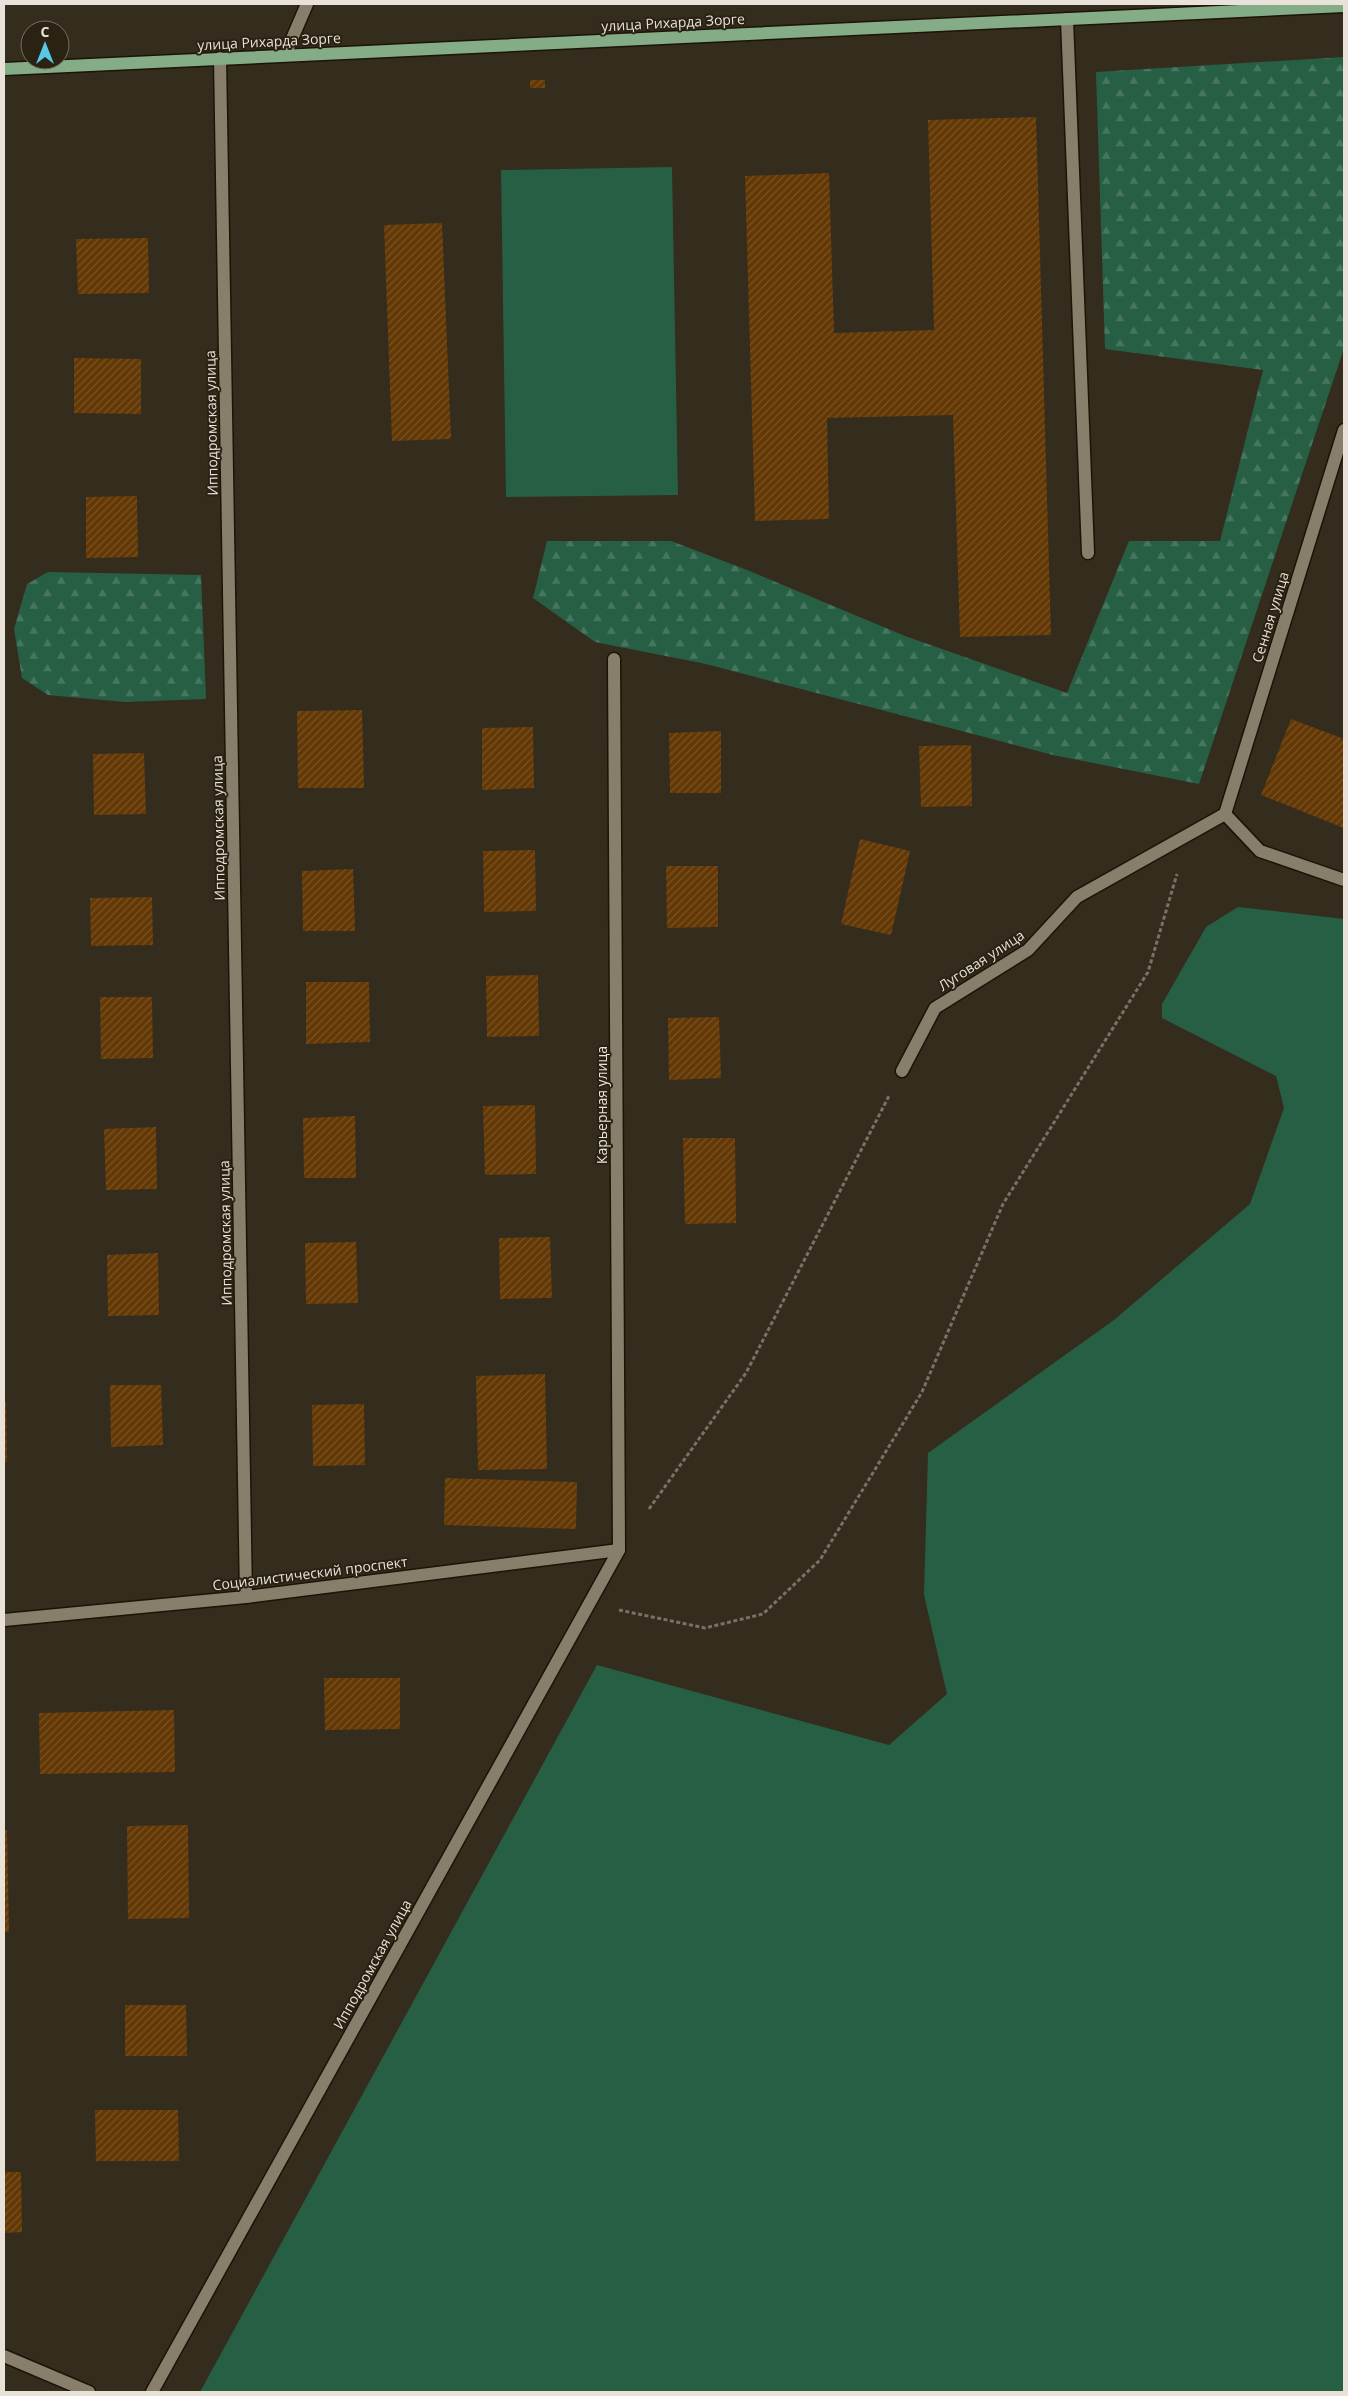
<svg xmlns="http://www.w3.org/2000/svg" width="1348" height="2396" viewBox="0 0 1348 2396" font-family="'Open Sans',sans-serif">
  <defs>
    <pattern id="forest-firs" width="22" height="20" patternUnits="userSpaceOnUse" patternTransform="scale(1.25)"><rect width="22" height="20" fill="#275f45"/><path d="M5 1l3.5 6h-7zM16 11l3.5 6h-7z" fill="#46765f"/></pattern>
    <pattern id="building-hatch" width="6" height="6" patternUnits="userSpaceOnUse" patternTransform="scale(1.25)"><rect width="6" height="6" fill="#633804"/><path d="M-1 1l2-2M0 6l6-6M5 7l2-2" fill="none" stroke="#795428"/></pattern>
  </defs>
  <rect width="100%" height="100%" fill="#342c1d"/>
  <g fill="#275f45">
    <polygon points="672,167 678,495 506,497 501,170"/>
    <polygon points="1238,907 1344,919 1344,2392 200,2392 597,1665 889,1745 947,1694 924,1595 928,1453 1114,1320 1250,1204 1284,1108 1276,1076 1162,1018 1162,1004 1206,927"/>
  </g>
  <g fill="url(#forest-firs)">
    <polygon points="1344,57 1344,348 1199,784 1053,755 706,664 595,642 533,598 547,541 671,541 747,570 905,636 1067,693 1129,541 1220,541 1263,370 1105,349 1096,72"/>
    <polygon points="48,572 201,575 206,699 125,702 48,695 22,678 14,629 27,584"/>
  </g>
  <g fill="url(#building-hatch)">
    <rect x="530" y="80" width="15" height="8"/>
    <polygon points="1036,117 1051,635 960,637 953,415 827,418 829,519 755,521 745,176 829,173 834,333 934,330 928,120"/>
    <polygon points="442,223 451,439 392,441 384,225"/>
    <polygon points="148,238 149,293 78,294 76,239"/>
    <polygon points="74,358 141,359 141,414 74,413"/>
    <polygon points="137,496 138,557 86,558 86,497"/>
    <polygon points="362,710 364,788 298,788 297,711"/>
    <polygon points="1291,719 1344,739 1344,828 1261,795"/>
    <polygon points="533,727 534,788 482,790 482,728"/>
    <polygon points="721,731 721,793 670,793 669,733"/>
    <polygon points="971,745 972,806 921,807 919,746"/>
    <polygon points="144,753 146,814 94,815 93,754"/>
    <polygon points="860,839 910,851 891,935 841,924"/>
    <polygon points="535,850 536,911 484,912 483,851"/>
    <polygon points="666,866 718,866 718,927 667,928"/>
    <polygon points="353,869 355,931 303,931 302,871"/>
    <polygon points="152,897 153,945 91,946 90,898"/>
    <polygon points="538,975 539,1036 487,1037 486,976"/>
    <polygon points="306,982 369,982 370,1042 306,1044"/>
    <polygon points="100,997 152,997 153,1058 101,1059"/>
    <polygon points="719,1017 721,1078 669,1080 668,1018"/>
    <polygon points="535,1105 536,1174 485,1175 483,1106"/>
    <polygon points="355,1116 356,1178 304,1178 303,1118"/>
    <polygon points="156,1127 157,1189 106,1190 104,1129"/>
    <polygon points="683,1138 735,1138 736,1223 685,1224"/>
    <polygon points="550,1237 552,1298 500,1299 499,1238"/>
    <polygon points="356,1242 358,1303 306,1304 305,1243"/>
    <polygon points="158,1253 159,1315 108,1316 107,1255"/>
    <polygon points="545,1374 547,1469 478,1470 476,1376"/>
    <polygon points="110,1385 161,1385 163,1445 111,1447"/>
    <polygon points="4,1401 6,1401 7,1462 4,1463"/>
    <polygon points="364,1404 365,1465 313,1466 312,1405"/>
    <polygon points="445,1478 577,1482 576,1529 444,1525"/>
    <polygon points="324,1678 400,1678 400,1729 325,1730"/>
    <polygon points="174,1710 175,1772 40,1774 39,1713"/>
    <polygon points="188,1825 189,1918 128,1919 127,1826"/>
    <polygon points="4,1830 7,1830 9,1932 4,1932"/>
    <polygon points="125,2005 186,2005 187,2056 125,2056"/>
    <polygon points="95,2110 178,2110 179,2161 96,2161"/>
    <polygon points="4,2172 21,2172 22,2232 4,2233"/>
  </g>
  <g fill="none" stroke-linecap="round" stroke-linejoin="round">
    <g stroke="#1c1406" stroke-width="15">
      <g id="minor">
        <polyline points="1067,19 1088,553"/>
        <polyline points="285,55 307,4"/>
        <polyline points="220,58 246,1597"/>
        <polyline points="1225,814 1344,430"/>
        <polyline points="1225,814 1260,851 1344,880"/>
        <polyline points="902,1071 935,1008 1028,950 1077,897 1225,814"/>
        <polyline points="4,1620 246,1597 619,1550"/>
        <polyline points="4,2356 89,2392"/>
        <polyline points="152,2392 619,1550 614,659"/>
      </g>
    </g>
    <g stroke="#1c1406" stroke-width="15">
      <polyline id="major" points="4,69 1344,6"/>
    </g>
    <g stroke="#797265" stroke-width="3" stroke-dasharray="4 2.5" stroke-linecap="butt">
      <polyline points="649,1509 746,1373 890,1094"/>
      <polyline points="619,1610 705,1628 763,1614 820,1560 922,1392 1003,1204 1148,972 1177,874"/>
    </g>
    <use href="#minor" stroke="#887e6c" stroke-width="12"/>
    <use href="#major" stroke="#84ac86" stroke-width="12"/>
  </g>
  <g text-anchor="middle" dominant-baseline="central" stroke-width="4" stroke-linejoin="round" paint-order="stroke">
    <g font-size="14" fill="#e8e2d8" stroke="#2a2213">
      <text transform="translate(673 22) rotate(-3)">улица Рихарда Зорге</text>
      <text transform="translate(269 41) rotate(-3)">улица Рихарда Зорге</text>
      <text transform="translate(211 423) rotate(-91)">Ипподромская улица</text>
      <text transform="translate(1270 617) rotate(-73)">Сенная улица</text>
      <text transform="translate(218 828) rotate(-91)">Ипподромская улица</text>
      <text transform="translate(981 960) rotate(-33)">Луговая улица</text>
      <text transform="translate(601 1105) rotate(-90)">Карьерная улица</text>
      <text transform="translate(225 1233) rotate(-91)">Ипподромская улица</text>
      <text transform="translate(310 1573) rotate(-7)">Социалистический проспект</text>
      <text transform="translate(372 1964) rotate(-61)">Ипподромская улица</text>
    </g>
  </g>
  <rect width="1348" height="2396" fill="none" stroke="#e8e2d8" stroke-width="10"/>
  <g transform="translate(45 45)"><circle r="24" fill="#2a2213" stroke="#766f62"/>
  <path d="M0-4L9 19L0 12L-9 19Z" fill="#59c8e4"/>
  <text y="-8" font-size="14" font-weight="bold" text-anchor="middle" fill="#e8e2d8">С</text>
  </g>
</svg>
